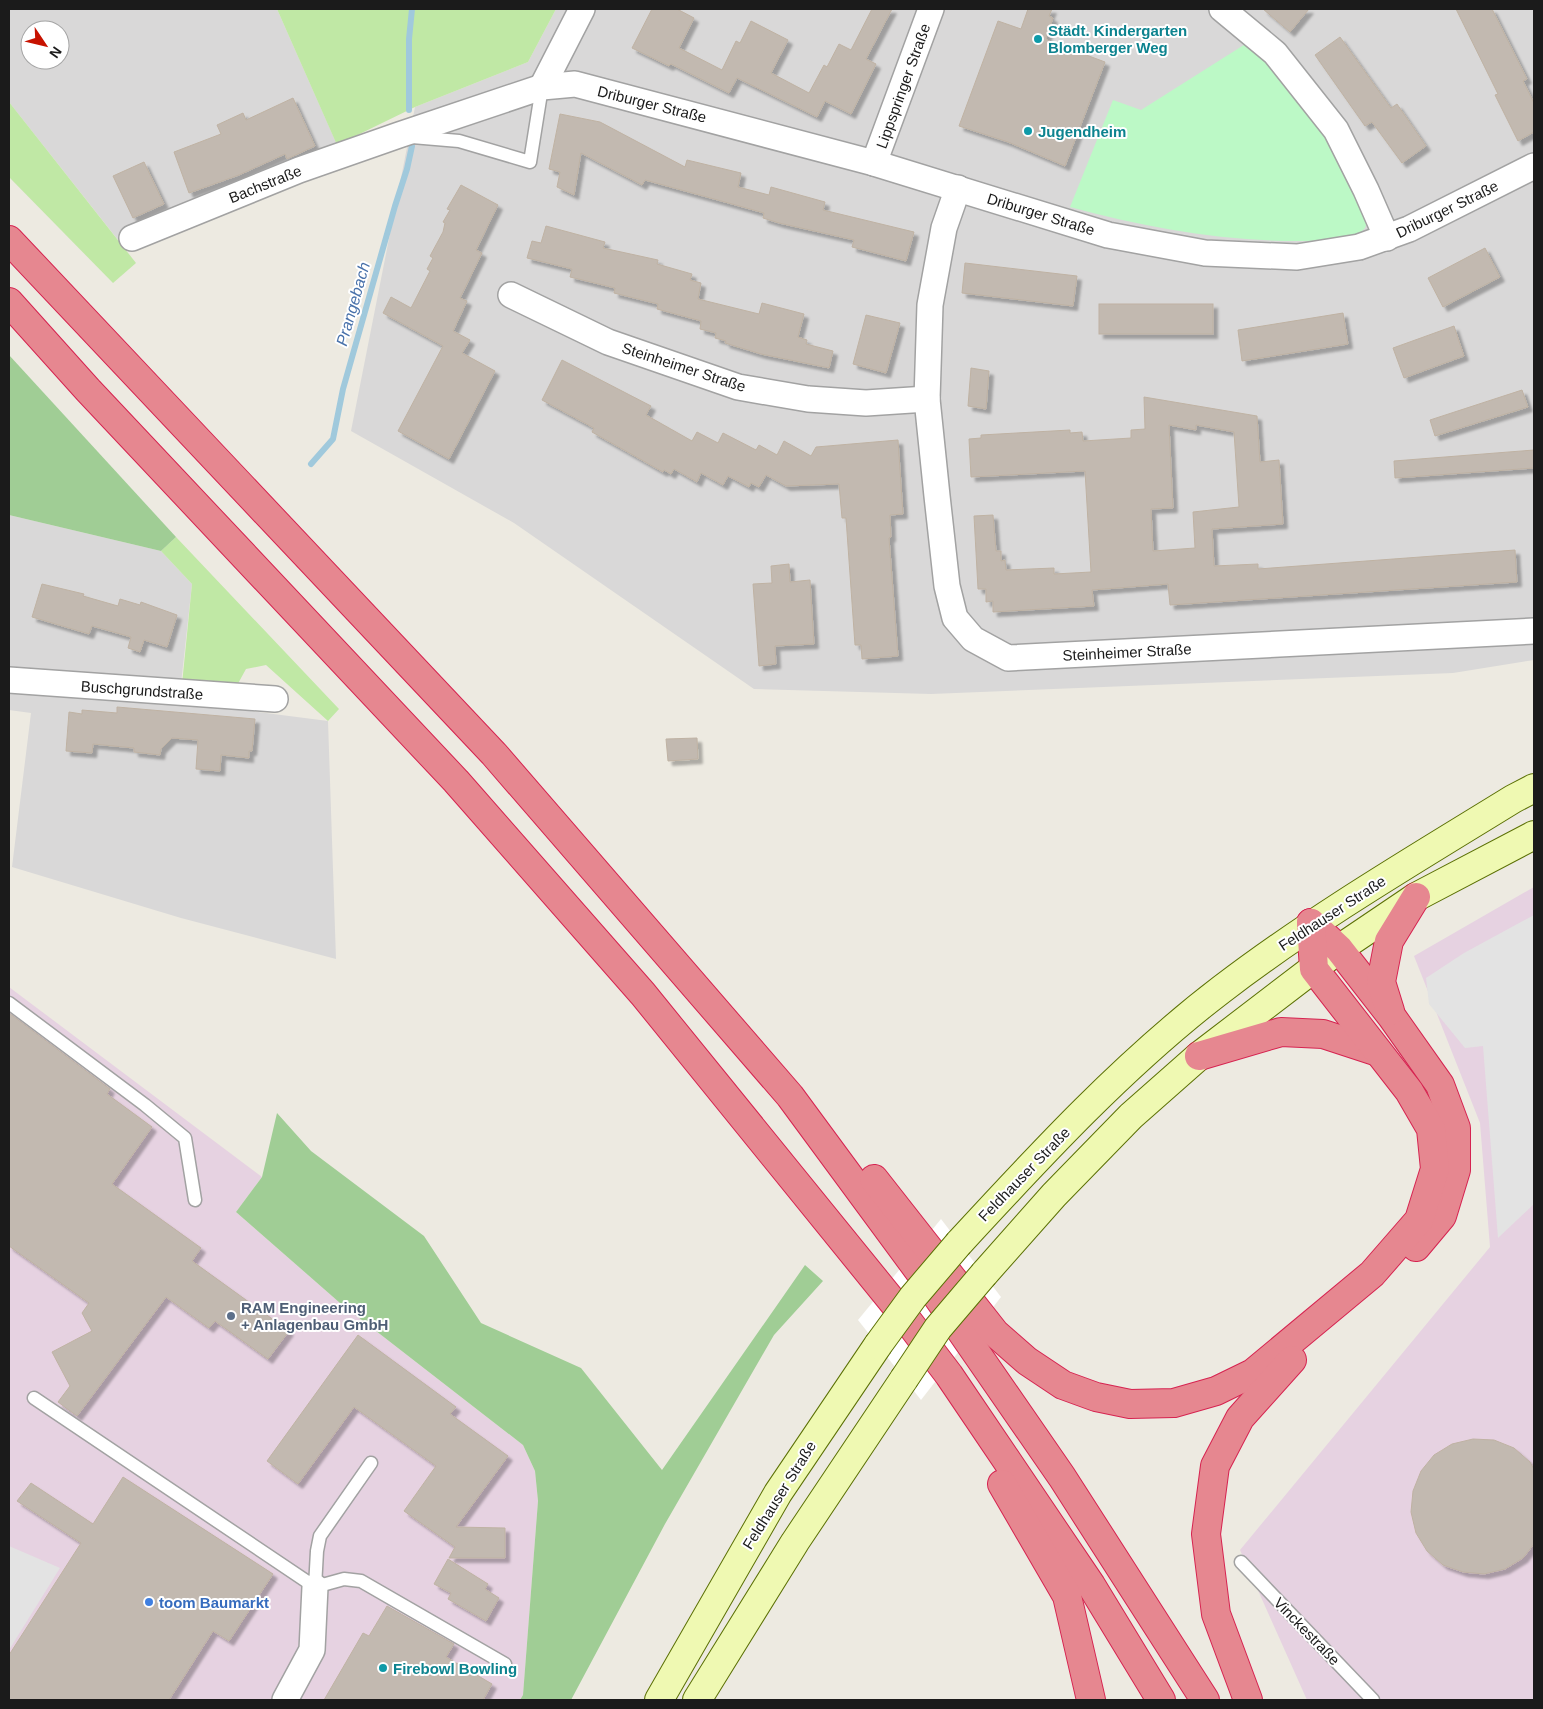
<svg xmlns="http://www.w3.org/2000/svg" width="1543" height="1709" viewBox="0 0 1543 1709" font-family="Helvetica,sans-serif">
  <defs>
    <filter id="shadow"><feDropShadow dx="4.5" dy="4.5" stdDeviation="1" flood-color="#0004"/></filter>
  </defs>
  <rect width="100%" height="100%" fill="#edeae1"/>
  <g fill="#d9d8d8" fill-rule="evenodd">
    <path d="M9 9H277L346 165 126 250 9 102ZM30 30H60V60H30Z"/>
    <polygon points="556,9 1534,9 1534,660 1453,673 931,694 754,689 514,523 351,431 415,107 528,62"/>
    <polygon points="9,515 161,551 192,584 179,702 328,721 336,959 181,918 12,867 31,713 9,710"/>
  </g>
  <g fill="#e6d2e1">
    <polygon points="1534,887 1534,1700 1307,1700 1240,1550 1490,1247 1480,1123 1414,956"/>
    <polygon points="9,987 262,1177 236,1212 340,1303 523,1445 535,1471 538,1501 523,1695 520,1700 9,1700"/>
  </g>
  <g fill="#c0e8a5">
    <polygon points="277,9 556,9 528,62 415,107 337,145"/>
    <polygon points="9,102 136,263 113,283 9,177"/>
    <polygon points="176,537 339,709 328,721 266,665 246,669 235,689 182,684 192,584 161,551"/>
  </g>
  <g fill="#a0cd95">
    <polygon points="9,355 176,537 161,551 9,515"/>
    <polygon points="277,1113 311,1151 424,1236 481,1323 581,1368 662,1470 805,1265 823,1281 774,1335 665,1524 571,1700 520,1700 523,1695 538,1501 535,1471 523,1445 340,1303 236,1212 262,1177"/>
  </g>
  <path fill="#bcf9c6" d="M1247 43 1267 63 1323 132 1368 219 1365 228 1361 232C1340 241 1318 241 1296 241 1219 241 1144 227 1070 207L1113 100 1141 110Z"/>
  <g fill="#e3e3e3">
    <polygon points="1534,915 1534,1204 1498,1238 1483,1046 1465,1048 1429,1004 1426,978 1464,953"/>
    <polygon points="9,1546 60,1568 9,1650"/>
  </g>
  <polygon fill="#fff" points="941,1219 1001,1297 921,1400 858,1320"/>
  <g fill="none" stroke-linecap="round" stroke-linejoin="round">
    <g stroke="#a0c9dc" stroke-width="6">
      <polyline points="409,110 409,39 412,9"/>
      <polyline points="311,464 333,439 343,389 395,206 407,169 412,146"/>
    </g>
  </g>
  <g fill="#c2b9b0" stroke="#bfb2a3" fill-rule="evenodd" filter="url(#shadow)">
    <polygon points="652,9 677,9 694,18 679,48 722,70 736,41 740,43 751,21 788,40 771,73 809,93 824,65 827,67 839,44 851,50 872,9 892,9 866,59 876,64 851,114 825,101 817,117 737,78 729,93 671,64 669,66 632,48"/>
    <polygon points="1028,9 1052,9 1049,16 1053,18 1046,38 1049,41 1105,62 1065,166 1008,142 959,126 998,21 1021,29"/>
    <polygon points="1263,9 1309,9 1290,32"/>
    <polygon points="1456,9 1492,9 1527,79 1523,81 1534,103 1534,132 1518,141 1495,95 1498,94"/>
    <polygon points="1340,37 1391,108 1397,104 1426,146 1402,163 1372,122 1365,126 1315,55"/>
    <polygon points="293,98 315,146 287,159 285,154 239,175 189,193 174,152 221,134 217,125 243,113 246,120"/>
    <polygon points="560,114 600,122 685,167 687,160 741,173 738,187 769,195 771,187 825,202 823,210 914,232 906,261 852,247 854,240 779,223 763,218 764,213 732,204 645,180 642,185 581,153 574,195 557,187 560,172 549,169"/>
    <polygon points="144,162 164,204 133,218 113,176"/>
    <polygon points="461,185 498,205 476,250 482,253 460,298 467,301 453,331 470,340 462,353 495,371 449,459 398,431 443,346 383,313 391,297 411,308 430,271 427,269 433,258 430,256 443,232 445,223 443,222 450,210 447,209"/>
    <polygon points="546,226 605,242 603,248 658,260 657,264 692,274 690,280 701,283 698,299 759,314 762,303 804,314 798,337 807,340 806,344 833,351 829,368 761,354 725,343 726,341 715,338 716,333 700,329 701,321 657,309 658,304 614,293 615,288 570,277 572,269 527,258 532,241 541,243"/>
    <polygon points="1485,248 1500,277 1443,307 1428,278"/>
    <polygon points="965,263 1077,276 1073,306 962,293"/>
    <rect x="1099" y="304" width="114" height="30"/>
    <polygon points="1343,313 1348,344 1242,361 1238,330"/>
    <polygon points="866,315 900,323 886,373 853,364"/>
    <polygon points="1454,326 1464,356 1404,378 1393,348"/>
    <polygon points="562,360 651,406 646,415 692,441 697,432 718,443 723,433 756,450 759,445 777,455 784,441 811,456 816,447 898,440 903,514 890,515 891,537 889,538 898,656 862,659 861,645 855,645 846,518 842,518 839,484 786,486 766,475 759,487 751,483 749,487 728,476 723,485 701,473 697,482 674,469 671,474 664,470 663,472 592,432 594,428 542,400"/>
    <polygon points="971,368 989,371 986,409 968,406"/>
    <polygon points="1522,390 1528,407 1435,436 1430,420"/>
    <path d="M1144 397 1257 416 1260 462 1279 460 1283 524 1212 529 1214 566 1258 564V569L1515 550 1517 582 1170 605 1168 584 1092 590 1094 606 993 612V601L986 602V589H978L974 516 993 515 996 551H1001V561L1005 560 1006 570 1054 568V574L1091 572 1085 471 971 477 969 439 981 438V435L1070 430V433L1082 432 1083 441 1131 438V430L1145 429ZM1169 425 1196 430V425L1234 432 1239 507 1193 512 1195 548 1153 551 1151 509 1173 508Z"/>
    <polygon points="1534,450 1534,468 1395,478 1394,461"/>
    <polygon points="789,564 790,582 810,580 814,644 775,646 776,664 759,666 753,584 772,583 771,566"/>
    <polygon points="42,584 84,594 83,596 118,606 120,599 140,605 141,602 177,615 167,647 144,640 140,652 128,648 131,637 92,626 89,634 32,617"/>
    <polygon points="117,707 255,719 252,751 249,751 249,758 221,755 220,771 196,769 198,740 172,738 161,749 160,755 134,752 134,748 93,744 92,753 66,751 69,712 82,714 82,710 117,713"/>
    <polygon points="697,738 698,759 668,761 666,739"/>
    <polygon points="9,1013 110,1089 107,1094 152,1127 112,1184 201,1248 192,1261 289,1331 268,1359 215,1321 209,1328 166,1297 77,1416 58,1402 70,1386 52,1352 92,1331 82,1313 89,1303 9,1246"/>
    <polygon points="358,1335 456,1407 450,1414 508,1456 456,1527 505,1528 505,1558 449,1558 455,1547 404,1511 436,1466 354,1407 298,1484 267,1461"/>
    <polygon points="1473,1439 1494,1440 1514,1448 1530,1462 1534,1469 1534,1544 1523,1558 1505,1569 1484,1574 1463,1572 1443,1565 1427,1551 1416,1533 1411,1512 1413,1491 1421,1471 1434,1455 1452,1444"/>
    <polygon points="123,1477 273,1574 229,1641 213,1631 169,1700 9,1700 9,1655 81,1543 17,1501 31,1483 93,1524"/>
    <polygon points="448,1559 488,1584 485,1589 499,1598 486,1621 448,1599 451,1593 434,1584"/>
    <polygon points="387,1606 454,1644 446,1657 492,1684 483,1700 324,1700 363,1633 369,1636"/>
  </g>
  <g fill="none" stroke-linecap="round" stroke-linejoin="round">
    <g stroke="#a2a2a2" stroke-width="15">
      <g id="lane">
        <polyline points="412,137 459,141 530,162 542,87"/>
        <polyline points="9,1003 145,1105 185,1138 195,1200"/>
        <polyline points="34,1398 315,1587"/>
        <polyline points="1241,1562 1373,1700"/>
        <polyline points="315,1587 344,1579 361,1581 505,1664"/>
        <polyline points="315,1587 317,1551 320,1536 371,1463"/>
      </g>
    </g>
    <g stroke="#a2a2a2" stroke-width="28">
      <g id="street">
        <polyline points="1222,9 1275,53 1336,130 1366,190 1387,238"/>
        <polyline points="542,87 582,9"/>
        <polyline points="874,163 931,9"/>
        <polyline points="958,188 944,228 930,305 927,399 937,496 947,586 955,618 973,639 1008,658 1534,631"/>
        <polyline points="132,238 299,170 399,135 542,87 575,84 874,163 1108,235 1205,253 1297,257 1359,247 1409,229 1534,166"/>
        <polyline points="511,295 608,342 738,387 808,399 866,403 927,399"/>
        <polyline points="9,680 275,699"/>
        <polyline points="285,1700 312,1650 315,1587"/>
      </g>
    </g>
    <g stroke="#5b7004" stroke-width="30">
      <g id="secondary">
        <path d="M959 1243C1041 1154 1125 1063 1222 989 1315 918 1414 860 1513 799L1534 788"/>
        <polyline points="984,1274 1054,1195 1131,1116 1199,1056 1339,949 1416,897 1534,835"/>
        <polyline points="659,1700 778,1493 878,1345"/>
        <polyline points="697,1700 795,1542 904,1379"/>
      </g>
    </g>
    <g stroke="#d62350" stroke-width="30">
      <g id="highway">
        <polyline points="9,240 494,754 790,1096 930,1286 1062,1477 1205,1700"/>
        <polyline points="9,302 88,390 456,781 643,994 905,1317 949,1375 1091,1585 1161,1700"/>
        <polyline points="1311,923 1339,949 1392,1017 1440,1085 1456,1128 1456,1170 1442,1216 1416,1247"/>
        <polyline points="1390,1011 1381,982 1389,941 1416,897"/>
        <polyline points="1199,1056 1281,1032 1323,1034 1378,1052"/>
        <polyline points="874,1179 995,1333 1027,1361 1063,1385 1096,1397 1130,1404 1174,1403 1216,1391 1253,1373 1372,1274 1419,1220 1435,1169 1431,1129 1409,1091 1314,969 1311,923"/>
        <polyline points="1002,1484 1067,1596 1091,1700"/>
        <polyline points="1248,1700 1216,1614 1206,1534 1215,1466 1240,1418 1292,1360"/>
      </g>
    </g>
    <use href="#lane" stroke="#fff" stroke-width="12"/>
    <use href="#street" stroke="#fff" stroke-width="25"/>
    <use href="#secondary" stroke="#eff9b2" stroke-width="28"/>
    <use href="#highway" stroke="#e68790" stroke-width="28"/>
    <g stroke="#5b7004" stroke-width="30" stroke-linecap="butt">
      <g id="secondary-bridge">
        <polyline points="878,1345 913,1297 959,1243"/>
        <polyline points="904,1379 938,1328 984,1274"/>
      </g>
    </g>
    <use href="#secondary-bridge" stroke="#eff9b2" stroke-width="28"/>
  </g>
  <g fill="#0f9aa8" stroke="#fff" stroke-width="2">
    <circle cx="1038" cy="39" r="5"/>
    <circle cx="1028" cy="131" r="5"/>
    <circle cx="383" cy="1668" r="5"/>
  </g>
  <circle fill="#5c6f8a" stroke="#fff" stroke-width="2" cx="231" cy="1316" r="5"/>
  <circle fill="#3f7fe0" stroke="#fff" stroke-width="2" cx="149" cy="1602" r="5"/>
  <g text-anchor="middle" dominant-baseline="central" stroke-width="4" stroke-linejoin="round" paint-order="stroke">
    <g font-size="15" font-weight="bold" fill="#0d838f" stroke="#fff" text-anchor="start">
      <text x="1048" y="30">Städt. Kindergarten<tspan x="1048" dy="17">Blomberger Weg</tspan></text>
      <text x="1038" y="131">Jugendheim</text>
      <text x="393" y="1668">Firebowl Bowling</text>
    </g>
    <g font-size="15" fill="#1b1b1b" stroke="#fff">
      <text transform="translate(903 86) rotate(-70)">Lippspringer Straße</text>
      <text transform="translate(652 104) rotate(14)">Driburger Straße</text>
      <text transform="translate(265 184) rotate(-22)">Bachstraße</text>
      <text transform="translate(1447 209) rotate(-26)">Driburger Straße</text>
      <text transform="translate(1041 214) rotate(17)">Driburger Straße</text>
      <text transform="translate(684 367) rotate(18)">Steinheimer Straße</text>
      <text transform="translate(1127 652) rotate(-3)">Steinheimer Straße</text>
      <text transform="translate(142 690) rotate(4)">Buschgrundstraße</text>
      <text transform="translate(1332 913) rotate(-33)">Feldhauser Straße</text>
      <text transform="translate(1024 1174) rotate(-46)">Feldhauser Straße</text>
      <text transform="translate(779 1495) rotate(-58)">Feldhauser Straße</text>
      <text transform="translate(1307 1631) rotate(46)">Vinckestraße</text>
    </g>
    <g font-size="15" font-weight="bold" fill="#4e5e75" stroke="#fff" text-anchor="start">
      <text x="241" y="1307">RAM Engineering<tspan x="241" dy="17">+ Anlagenbau GmbH</tspan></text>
    </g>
    <g font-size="15" font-weight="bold" fill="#366cbe" stroke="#fff" text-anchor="start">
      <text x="159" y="1602">toom Baumarkt</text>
    </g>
    <g font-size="16" font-style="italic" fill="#4871aa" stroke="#fff">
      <text transform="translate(353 304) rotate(-74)">Prangebach</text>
    </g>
  </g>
  <rect width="1543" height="1709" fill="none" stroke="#1b1b1b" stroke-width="20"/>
  <g transform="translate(45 45) rotate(125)"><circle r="24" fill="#ffffff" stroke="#a4a4a4"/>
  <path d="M0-4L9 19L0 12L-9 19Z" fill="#c71200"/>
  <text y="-8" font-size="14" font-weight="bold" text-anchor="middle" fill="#1b1b1b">N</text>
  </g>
</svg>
